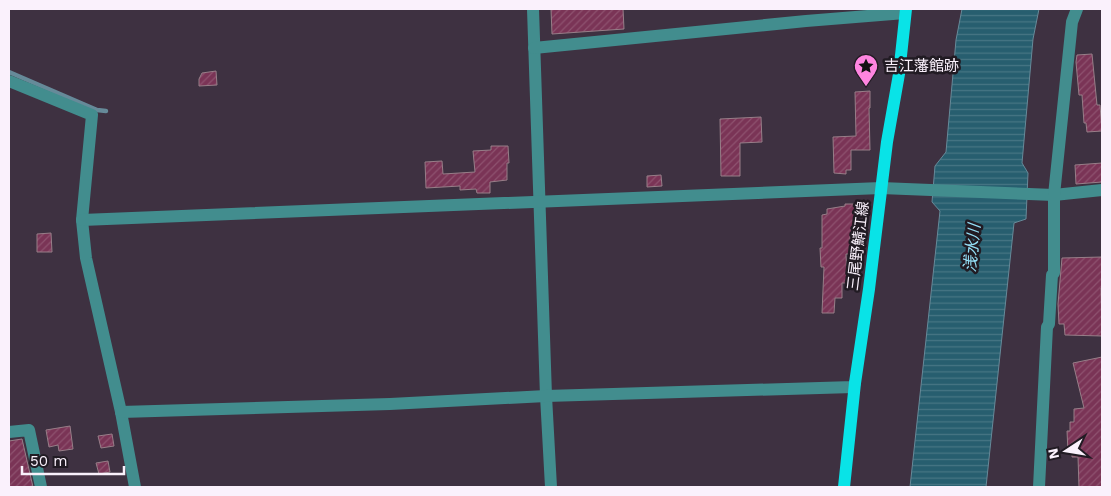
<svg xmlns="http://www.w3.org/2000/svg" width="1111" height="496" viewBox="0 0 1111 496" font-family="'Work Sans','Noto Sans JP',sans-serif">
  <defs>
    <pattern id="water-rules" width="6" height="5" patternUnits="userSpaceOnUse" patternTransform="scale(1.25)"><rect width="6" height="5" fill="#275e6f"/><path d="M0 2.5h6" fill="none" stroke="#477684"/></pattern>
    <pattern id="building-hatch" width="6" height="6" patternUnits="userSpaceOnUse" patternTransform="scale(1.25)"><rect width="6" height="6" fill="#7a3456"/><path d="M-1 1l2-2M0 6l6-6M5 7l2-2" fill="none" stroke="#8e526f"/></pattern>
  </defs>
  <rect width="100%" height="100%" fill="#3e3141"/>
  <polygon fill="url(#water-rules)" stroke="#668a99" points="962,9 1039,9 1033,39 1022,163 1028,173 1026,219 1014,223 986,487 910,487 940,211 932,202 935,166 946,152 956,40"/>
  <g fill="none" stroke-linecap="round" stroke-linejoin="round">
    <polyline stroke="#668a99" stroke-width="4.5" points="9,72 97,110 106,111"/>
  </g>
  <g fill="url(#building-hatch)" stroke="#977e88">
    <polygon points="551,9 623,9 624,29 552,34"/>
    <polygon points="1092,54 1097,105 1100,105 1102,131 1087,132 1086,123 1084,123 1082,95 1079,95 1076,62 1077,55"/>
    <polygon points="216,71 217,85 199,86 199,79 202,73"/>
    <polygon points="870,91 870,108 869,108 870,150 851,150 851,170 846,170 846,174 834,173 833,137 856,136 855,92"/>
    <polygon points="761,117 762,142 740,143 740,176 721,176 720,119"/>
    <polygon points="491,146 508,146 509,163 507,163 507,180 490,182 490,193 477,193 476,189 460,190 460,186 426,188 425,162 442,161 443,174 475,172 473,151 491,150"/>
    <polygon points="1102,163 1102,182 1076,184 1075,165"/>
    <polygon points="661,175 662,186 647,187 647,176"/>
    <polygon points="845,204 857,204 858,236 850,236 851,254 846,254 847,283 842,283 842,298 835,298 834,313 822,313 824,267 821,267 820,248 822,248 822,215 827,214 827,209 845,206"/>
    <polygon points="51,233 52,252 37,252 37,234"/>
    <polygon points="1102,257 1102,287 1101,288 1102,336 1065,335 1064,324 1059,324 1058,304 1062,258"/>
    <polygon points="1102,357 1102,487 1079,487 1078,457 1072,457 1072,451 1068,452 1067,431 1070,431 1070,422 1074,422 1074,409 1084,408 1073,363"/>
    <polygon points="70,426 73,449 59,451 58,445 49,447 46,430"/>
    <polygon points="112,434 114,446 101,448 98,436"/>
    <polygon points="22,439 33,487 9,487 9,441"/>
    <polygon points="108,461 110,472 99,474 96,463"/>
  </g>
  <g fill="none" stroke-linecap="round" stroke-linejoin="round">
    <g stroke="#428d8e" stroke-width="12">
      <polyline points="533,9 546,396 551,487"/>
      <polyline points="534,48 806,21 905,13"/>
      <polyline points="9,81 92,115 82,220 86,258 121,412 135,487"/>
      <polyline points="82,220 881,188 1054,195 1102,190"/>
      <polyline points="121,412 390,404 546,396 853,387 855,383"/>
      <polyline points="9,432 29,430 41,487"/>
      <polyline points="1039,487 1047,327 1049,324 1052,275 1054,273 1054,195 1072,22 1077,9"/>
    </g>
    <polyline stroke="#09e3e7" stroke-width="12" points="844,487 855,383 869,289 887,142 899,74 906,9"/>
  </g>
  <defs>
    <g id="sight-pin" transform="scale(1.25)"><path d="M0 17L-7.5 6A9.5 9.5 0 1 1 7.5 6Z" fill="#fe85e0" stroke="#211b23"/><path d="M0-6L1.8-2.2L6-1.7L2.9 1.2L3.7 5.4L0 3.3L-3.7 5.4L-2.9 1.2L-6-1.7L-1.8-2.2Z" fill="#111"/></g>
  </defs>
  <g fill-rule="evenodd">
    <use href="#sight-pin" x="866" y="66"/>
  </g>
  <g text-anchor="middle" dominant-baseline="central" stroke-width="5" stroke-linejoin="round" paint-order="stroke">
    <g font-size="15" fill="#faf1fc" stroke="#211b23" text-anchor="start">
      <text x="884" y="66">吉江藩館跡</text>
    </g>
    <g font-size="15" fill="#faf1fc" stroke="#211b23">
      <text transform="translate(858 246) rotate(-83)">三尾野鯖江線</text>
    </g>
    <g font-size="16" font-style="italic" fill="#95e0f8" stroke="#211b23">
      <text transform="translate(972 248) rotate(-84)">浅水川</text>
    </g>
  </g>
  <rect width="1111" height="496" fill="none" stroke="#faf1fc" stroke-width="20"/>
  <g transform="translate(1066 451) rotate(258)" stroke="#211b23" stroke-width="4" paint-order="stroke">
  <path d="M0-4L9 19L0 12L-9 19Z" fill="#faf1fc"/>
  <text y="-8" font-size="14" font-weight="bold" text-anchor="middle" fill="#faf1fc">N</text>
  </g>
  <path d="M22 466v8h102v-8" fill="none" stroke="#faf1fc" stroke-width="2.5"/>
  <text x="30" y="466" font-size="15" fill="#faf1fc" stroke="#211b23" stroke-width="4" paint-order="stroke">50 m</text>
</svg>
